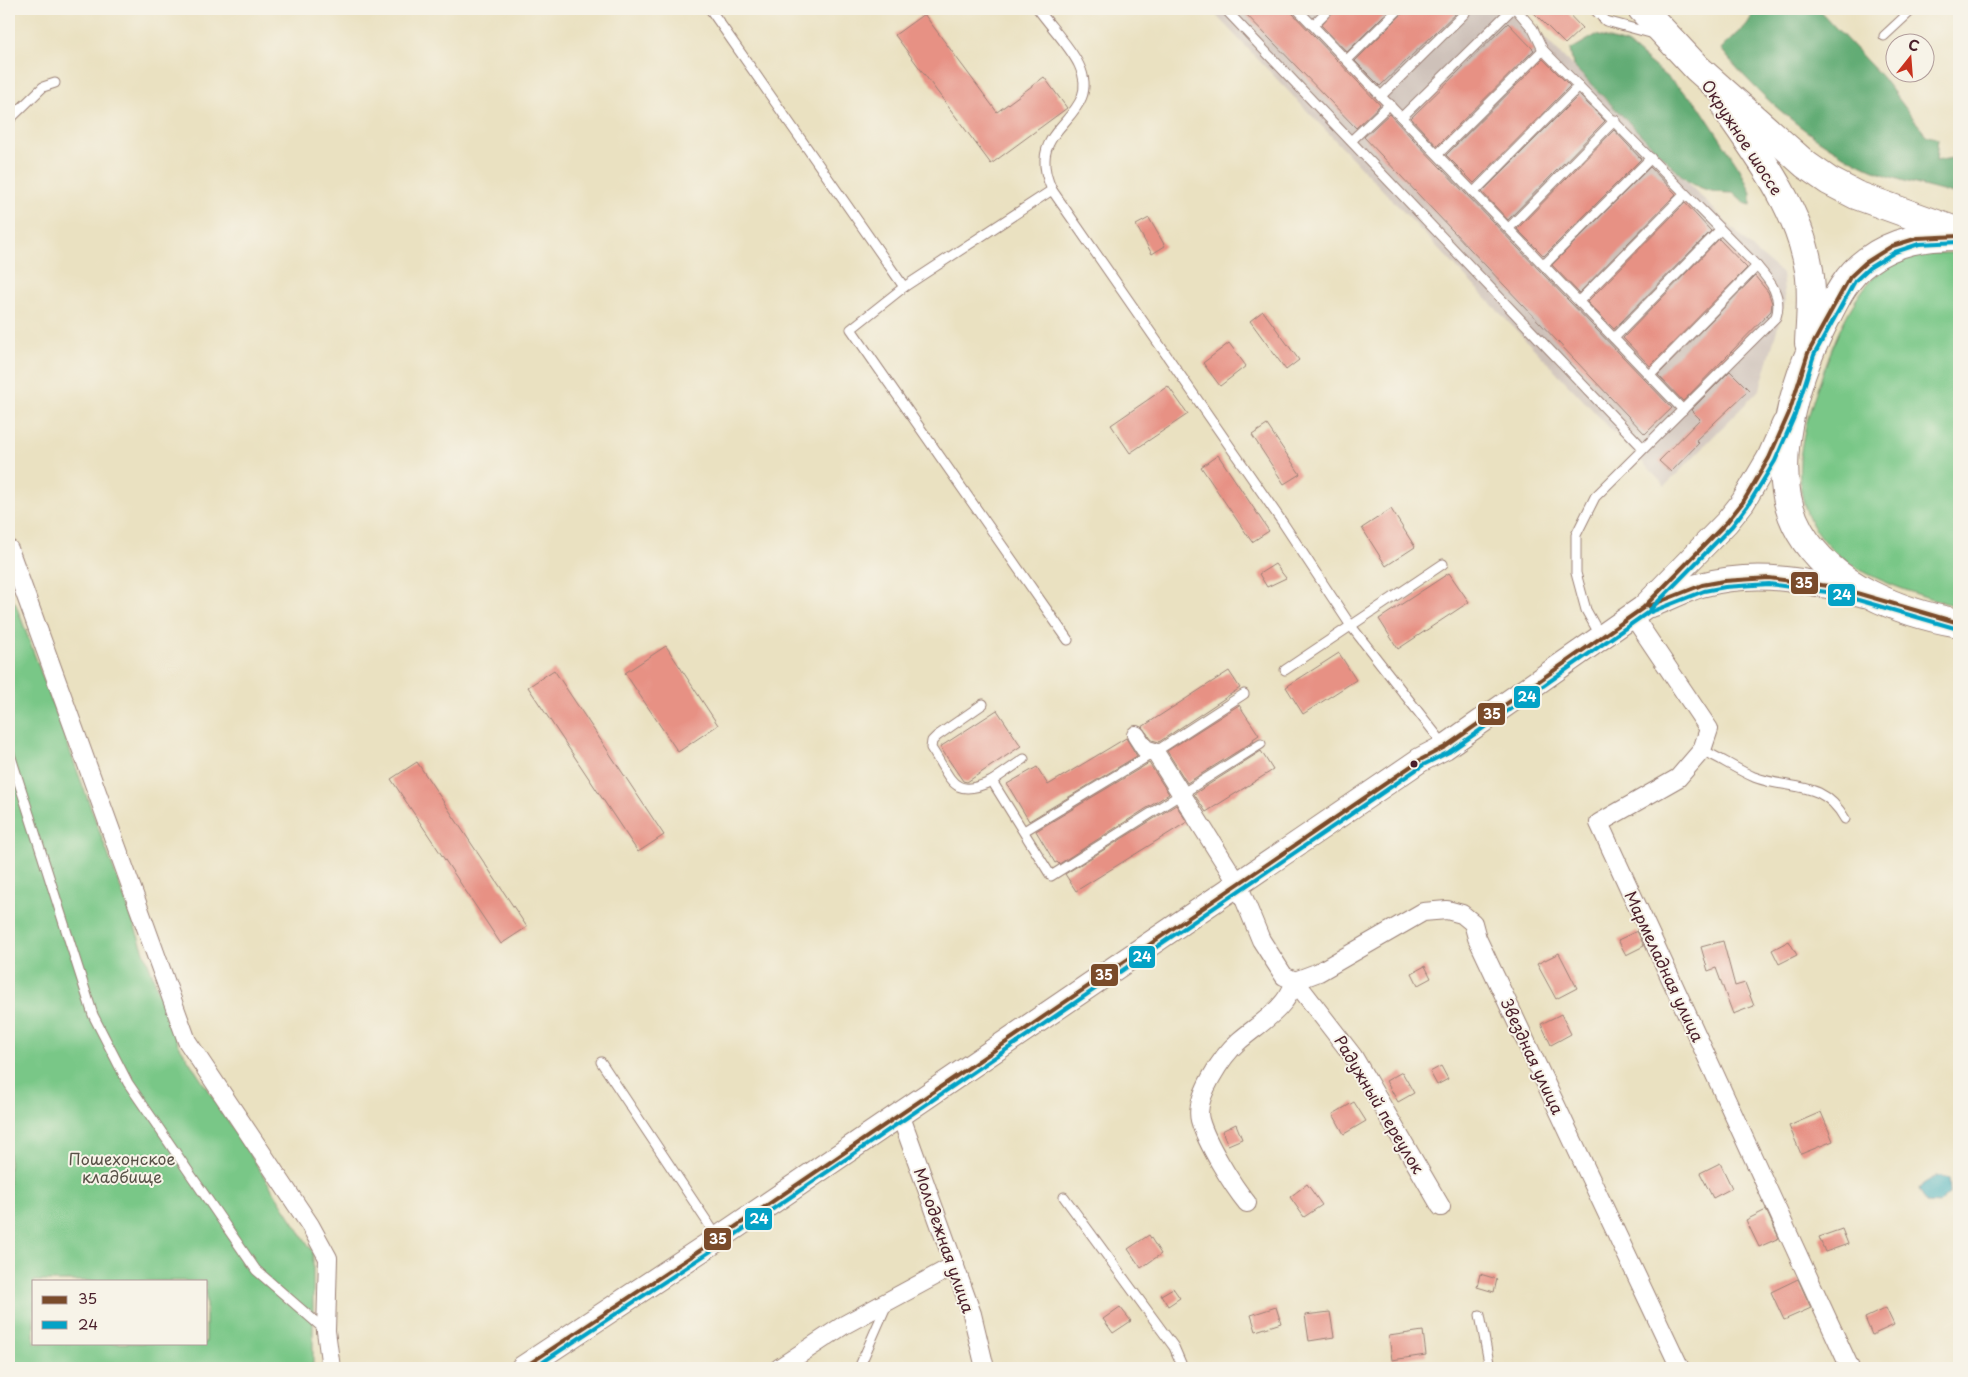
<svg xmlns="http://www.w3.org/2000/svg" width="1968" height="1377" viewBox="0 0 1968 1377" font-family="'Playpen Sans',sans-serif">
  <rect width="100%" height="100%" fill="#f7f3e8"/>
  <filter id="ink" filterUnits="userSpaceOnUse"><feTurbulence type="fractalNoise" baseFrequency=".02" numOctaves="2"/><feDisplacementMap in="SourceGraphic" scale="10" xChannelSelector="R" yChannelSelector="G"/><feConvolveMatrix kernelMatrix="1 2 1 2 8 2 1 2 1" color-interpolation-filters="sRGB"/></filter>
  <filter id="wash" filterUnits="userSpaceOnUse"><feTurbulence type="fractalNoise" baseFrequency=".0096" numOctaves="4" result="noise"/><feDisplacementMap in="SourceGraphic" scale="20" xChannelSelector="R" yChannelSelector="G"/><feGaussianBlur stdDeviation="1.12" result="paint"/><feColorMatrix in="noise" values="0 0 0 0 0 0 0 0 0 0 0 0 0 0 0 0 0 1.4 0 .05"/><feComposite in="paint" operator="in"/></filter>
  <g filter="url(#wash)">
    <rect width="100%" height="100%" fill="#eae1c1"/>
    <polygon fill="#cec1b9" points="1210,9 1516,9 1758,254 1782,273 1785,302 1760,389 1665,486"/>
    <g fill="#79c787" stroke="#627359" fill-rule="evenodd">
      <path d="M1916 253H1959V607C1915 594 1852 576 1822 539 1782 488 1804 424 1824 370 1835 339 1849 304 1871 280 1884 267 1900 259 1916 253Z"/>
      <path d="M9 602H15L178 1044 313 1252V1368H9ZM34 1281H206V1343H34Z"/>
    </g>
    <g fill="#62ac74" stroke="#566650">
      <path d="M1753 9H1818L1882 77 1926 135 1938 139 1936 161 1952 158 1959 162V192L1953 194C1925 186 1894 180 1869 168 1812 142 1760 98 1721 49 1732 36 1752 27 1753 9Z"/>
      <path d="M1596 35 1629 45 1697 103 1740 169 1751 193V205L1744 203 1733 193C1714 193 1702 190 1686 180L1573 66 1570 50Z"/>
    </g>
    <polygon fill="#3eadba" stroke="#446672" points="1936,1176 1949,1179 1950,1193 1939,1203 1926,1202 1919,1189 1923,1184"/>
    <g id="blocks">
      <g fill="#e79184">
        <polygon points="1241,9 1291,9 1292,13 1380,105 1356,128"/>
        <polygon points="1335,9 1390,9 1347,52 1321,25"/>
        <polygon points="1405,9 1460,9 1380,86 1355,61 1403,13"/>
        <polygon points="1530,9 1564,9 1582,28 1565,44"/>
        <polygon points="924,14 997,112 1044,77 1067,108 991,164 895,35"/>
        <polygon points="1508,23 1534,50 1437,146 1411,118"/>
        <polygon points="1543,59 1570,86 1474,183 1446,155"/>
        <polygon points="1579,95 1605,121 1508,220 1482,192"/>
        <polygon points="1389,114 1672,408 1645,434 1364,137"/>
        <polygon points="1614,130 1641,159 1544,256 1517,229"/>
        <polygon points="1650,167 1676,194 1579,293 1552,265"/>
        <polygon points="1685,203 1711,231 1614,329 1587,302"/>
        <polygon points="1149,218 1165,246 1152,254 1136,225"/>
        <polygon points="1719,239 1747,268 1650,366 1623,338"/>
        <polygon points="1755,276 1768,292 1772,303 1771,311 1683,401 1658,375"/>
        <polygon points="1263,311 1299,360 1286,370 1250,321"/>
        <polygon points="1229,343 1246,366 1220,386 1203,363"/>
        <polygon points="1730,371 1749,390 1696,440 1699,443 1671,472 1659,461 1700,419 1691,410"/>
        <polygon points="1168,386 1188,414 1130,453 1111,425"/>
        <polygon points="1267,425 1300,474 1284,484 1252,435"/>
        <polygon points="1218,455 1269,531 1252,542 1201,467"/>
        <polygon points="1391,509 1415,547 1386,566 1362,528"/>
        <polygon points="1275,564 1286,578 1267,587 1259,574"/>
        <polygon points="1449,573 1469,602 1398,649 1379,619"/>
        <polygon points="666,646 718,725 678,752 625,673"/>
        <polygon points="1339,653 1356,680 1303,714 1286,687"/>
        <polygon points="554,670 664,835 638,852 528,687"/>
        <polygon points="1229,671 1240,688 1159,742 1152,740 1142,727"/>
        <polygon points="1239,705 1259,735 1253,739 1254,741 1187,783 1167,751"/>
        <polygon points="997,710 1021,746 967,782 963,781 940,747"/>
        <polygon points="1126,738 1137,756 1029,821 1007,784 1037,767 1048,785"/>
        <polygon points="1261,751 1273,770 1206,812 1194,794"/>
        <polygon points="417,762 527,927 501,944 391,779"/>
        <polygon points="1149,763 1169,794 1059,864 1057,862 1055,863 1036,831"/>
        <polygon points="1176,805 1187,822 1076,891 1065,874"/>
        <polygon points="1637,931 1644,946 1626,955 1618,940"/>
        <polygon points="1723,941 1735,986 1745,983 1754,1006 1733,1014 1716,968 1708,971 1701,947"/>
        <polygon points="1789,941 1797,955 1779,964 1772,950"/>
        <polygon points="1559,953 1577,988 1556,999 1537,964"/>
        <polygon points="1425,966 1431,978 1418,985 1412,973"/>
        <polygon points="1561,1014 1571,1034 1551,1045 1541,1024"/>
        <polygon points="1441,1066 1448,1079 1437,1085 1430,1072"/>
        <polygon points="1402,1072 1414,1093 1398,1102 1386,1081"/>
        <polygon points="1354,1102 1366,1121 1344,1134 1333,1114"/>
        <polygon points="1821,1112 1833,1141 1801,1154 1789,1126"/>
        <polygon points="1236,1124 1242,1139 1228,1145 1222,1131"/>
        <polygon points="1720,1163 1732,1188 1713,1198 1700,1173"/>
        <polygon points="1307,1184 1322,1205 1304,1217 1290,1197"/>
        <polygon points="1766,1210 1779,1238 1759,1247 1746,1220"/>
        <polygon points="1842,1229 1848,1244 1825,1252 1819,1237"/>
        <polygon points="1149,1235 1161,1254 1141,1268 1128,1249"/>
        <polygon points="1480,1274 1497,1279 1494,1292 1477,1287"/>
        <polygon points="1798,1279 1811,1308 1784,1320 1771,1292"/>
        <polygon points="1173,1288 1180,1298 1168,1306 1161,1295"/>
        <polygon points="1120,1307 1131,1321 1113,1333 1103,1319"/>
        <polygon points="1276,1307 1281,1323 1256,1331 1251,1315"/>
        <polygon points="1886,1308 1894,1325 1872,1335 1865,1318"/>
        <polygon points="1330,1312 1334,1337 1309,1341 1305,1315"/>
        <polygon points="1423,1331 1426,1355 1392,1360 1389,1336"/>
      </g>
    </g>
  </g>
  <g filter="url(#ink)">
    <use href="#blocks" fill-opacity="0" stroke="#9a8076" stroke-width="1"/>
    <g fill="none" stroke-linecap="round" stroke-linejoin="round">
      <g stroke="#9a8076" stroke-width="11">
        <g id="lane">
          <polyline points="710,9 904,287"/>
          <path d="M1038 9C1050 26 1070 46 1079 65 1101 110 1045 123 1045 160 1044 171 1048 181 1052 190"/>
          <polyline points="1225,9 1643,448"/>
          <polyline points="1297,9 1683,410"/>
          <path d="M1516 9 1533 29 1543 50 1757 266C1770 281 1783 296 1776 317L1595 497 1576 535V573L1586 610 1600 635"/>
          <polyline points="1594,9 1606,21 1654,34"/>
          <polyline points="1313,25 1329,9"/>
          <polyline points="1884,36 1913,9"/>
          <polyline points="1347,60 1399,9"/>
          <polyline points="1381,96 1465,13"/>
          <polyline points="1402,117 1512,9"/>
          <polyline points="9,120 43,87 55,83"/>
          <polyline points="1351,141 1390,104"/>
          <polyline points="1438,154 1543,50"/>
          <polyline points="1474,192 1579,86"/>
          <polyline points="1509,228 1615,120"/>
          <polyline points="1544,265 1651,158"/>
          <polyline points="1579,301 1685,194"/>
          <polyline points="1614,338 1720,230"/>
          <polyline points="1650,375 1757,266"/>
          <polyline points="1068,640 851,329 904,287 1052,190 1283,523 1351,626 1445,746"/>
          <polyline points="1285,670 1443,564"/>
          <path d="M983 704 937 736 932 741 931 748C952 779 952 800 992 781L1051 876 1261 744"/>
          <path d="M1702 750C1720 758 1736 769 1754 777 1790 791 1822 778 1845 819"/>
          <polyline points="9,751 93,1015 128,1083 256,1270 325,1330"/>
          <polyline points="992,781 1024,759"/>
          <polyline points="1024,831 1155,752 1244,694"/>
          <polyline points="601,1062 718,1238"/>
          <polyline points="1064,1197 1174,1347 1183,1368"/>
          <polyline points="1480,1315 1490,1368"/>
          <polyline points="859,1368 887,1304"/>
        </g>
      </g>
      <g stroke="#9a8076" stroke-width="20">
        <g id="street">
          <polyline points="9,549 187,1041 310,1225 328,1258 326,1331 331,1368"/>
          <polyline points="1633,616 1709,729 1702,750 1678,778 1599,823 1850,1368"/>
          <polyline points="1136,735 1145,749 1155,752 1238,884 1261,940 1284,976 1295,981 1353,1056 1441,1207"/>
          <polyline points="1295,981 1319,972 1423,912 1447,910 1462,914 1473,923 1477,938 1680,1368"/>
          <polyline points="900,1114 972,1314 985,1368"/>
          <path d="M1247 1203C1232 1185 1206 1142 1200 1120 1194 1097 1223 1055 1239 1041 1260 1023 1287 1008 1295 981"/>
          <polyline points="779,1368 844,1325 955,1265"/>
        </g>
      </g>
      <g stroke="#9a8076" stroke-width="26">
        <g id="secondary">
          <path d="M1651 605C1668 599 1684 590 1701 585 1756 570 1810 580 1864 595"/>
          <polyline points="523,1368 719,1238 1420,760 1445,747 1643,608 1727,522 1743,502 1769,458 1784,424"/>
        </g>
      </g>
      <g stroke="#9a8076" stroke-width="30">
        <g id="primary">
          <polyline points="1642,9 1697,68 1806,165 1829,181 1856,195 1953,230"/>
          <path d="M1727 110C1760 157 1800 211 1809 270 1813 294 1810 319 1809 343"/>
          <path d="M1959 236C1925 236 1895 240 1867 261 1846 276 1835 300 1824 322 1795 379 1765 472 1800 532 1831 586 1901 613 1959 623"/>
        </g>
      </g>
      <use href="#lane" stroke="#fff" stroke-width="9"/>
      <use href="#street" stroke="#fff" stroke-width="18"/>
      <use href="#secondary" stroke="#fff" stroke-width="24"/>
      <use href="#primary" stroke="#fff" stroke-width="28"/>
      <g stroke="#f7f3e8" stroke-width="8">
        <g id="bus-1">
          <polyline points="1649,606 1702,585 1724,581 1769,578 1836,587 1959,623"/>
          <polyline points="523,1368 719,1238 1420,760 1445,747 1643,608 1727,522 1743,502 1769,458 1789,413 1808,353 1850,277 1865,263 1892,246 1918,238 1959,236"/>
        </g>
      </g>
      <g stroke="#f7f3e8" stroke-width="8">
        <g id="bus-2">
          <polyline points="1651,612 1704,591 1725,587 1769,584 1834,593 1958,629"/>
          <polyline points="534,1368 723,1243 1423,765 1449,752 1647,613 1732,526 1748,505 1775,461 1795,415 1814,355 1855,281 1869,268 1895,252 1919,244 1959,242"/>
        </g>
      </g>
      <use href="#bus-1" stroke="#7a4b2a" stroke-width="4"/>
      <use href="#bus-2" stroke="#04a2c6" stroke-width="4"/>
    </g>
  </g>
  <circle fill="#4a1f2b" stroke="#f7f3e8" stroke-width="2" cx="1414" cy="764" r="4.5"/>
  <g text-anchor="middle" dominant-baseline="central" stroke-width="4" stroke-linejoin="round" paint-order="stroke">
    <g font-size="16" fill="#4a1f2b" stroke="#f7f3e8">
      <text transform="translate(1743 137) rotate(57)">Окружное шоссе</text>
      <text transform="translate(1665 966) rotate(65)">Мармеладная улица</text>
      <text transform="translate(1533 1056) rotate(65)">Звездная улица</text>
      <text transform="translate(1380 1104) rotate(59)">Радужный переулок</text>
      <text transform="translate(945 1240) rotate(71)">Молодежная улица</text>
    </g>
    <g font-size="16" fill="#585147" stroke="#f7f3e8">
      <text x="122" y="1158">Пошехонское<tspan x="122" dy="18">кладбище</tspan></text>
    </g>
  </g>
  <g stroke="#f7f3e8" stroke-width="2">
    <rect x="1790" y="571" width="29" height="24" rx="5" fill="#7a4b2a"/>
    <rect x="1827" y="583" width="29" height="24" rx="5" fill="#04a2c6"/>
    <rect x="1513" y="685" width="28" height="24" rx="5" fill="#04a2c6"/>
    <rect x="1477" y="702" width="29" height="24" rx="5" fill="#7a4b2a"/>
    <rect x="1128" y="945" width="28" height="24" rx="5" fill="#04a2c6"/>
    <rect x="1090" y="963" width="29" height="24" rx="5" fill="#7a4b2a"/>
    <rect x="744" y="1207" width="29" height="24" rx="5" fill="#04a2c6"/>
    <rect x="703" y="1227" width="29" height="24" rx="5" fill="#7a4b2a"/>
  </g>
  <g font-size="14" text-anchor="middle" font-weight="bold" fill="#fff">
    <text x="1804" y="588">35</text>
    <text x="1842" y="600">24</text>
    <text x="1527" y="702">24</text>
    <text x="1492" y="719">35</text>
    <text x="1142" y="962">24</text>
    <text x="1104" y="980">35</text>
    <text x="759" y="1224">24</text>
    <text x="718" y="1244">35</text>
  </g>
  <rect width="1968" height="1377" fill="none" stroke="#f7f3e8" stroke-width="30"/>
  <rect x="32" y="1280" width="175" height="65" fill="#f7f3e8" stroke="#b29e9c"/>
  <rect x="42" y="1296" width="25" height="8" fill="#7a4b2a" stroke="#b29e9c"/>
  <text x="78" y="1304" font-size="15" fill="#4a1f2b">35</text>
  <rect x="42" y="1321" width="25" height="8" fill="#04a2c6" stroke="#b29e9c"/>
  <text x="78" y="1330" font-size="15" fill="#4a1f2b">24</text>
  <g transform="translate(1910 58) rotate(17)"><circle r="24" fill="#f7f3e8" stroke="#b29e9c"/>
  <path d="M0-4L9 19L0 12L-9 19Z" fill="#c8321e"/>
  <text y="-8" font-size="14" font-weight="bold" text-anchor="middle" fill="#4a1f2b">С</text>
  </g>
</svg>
